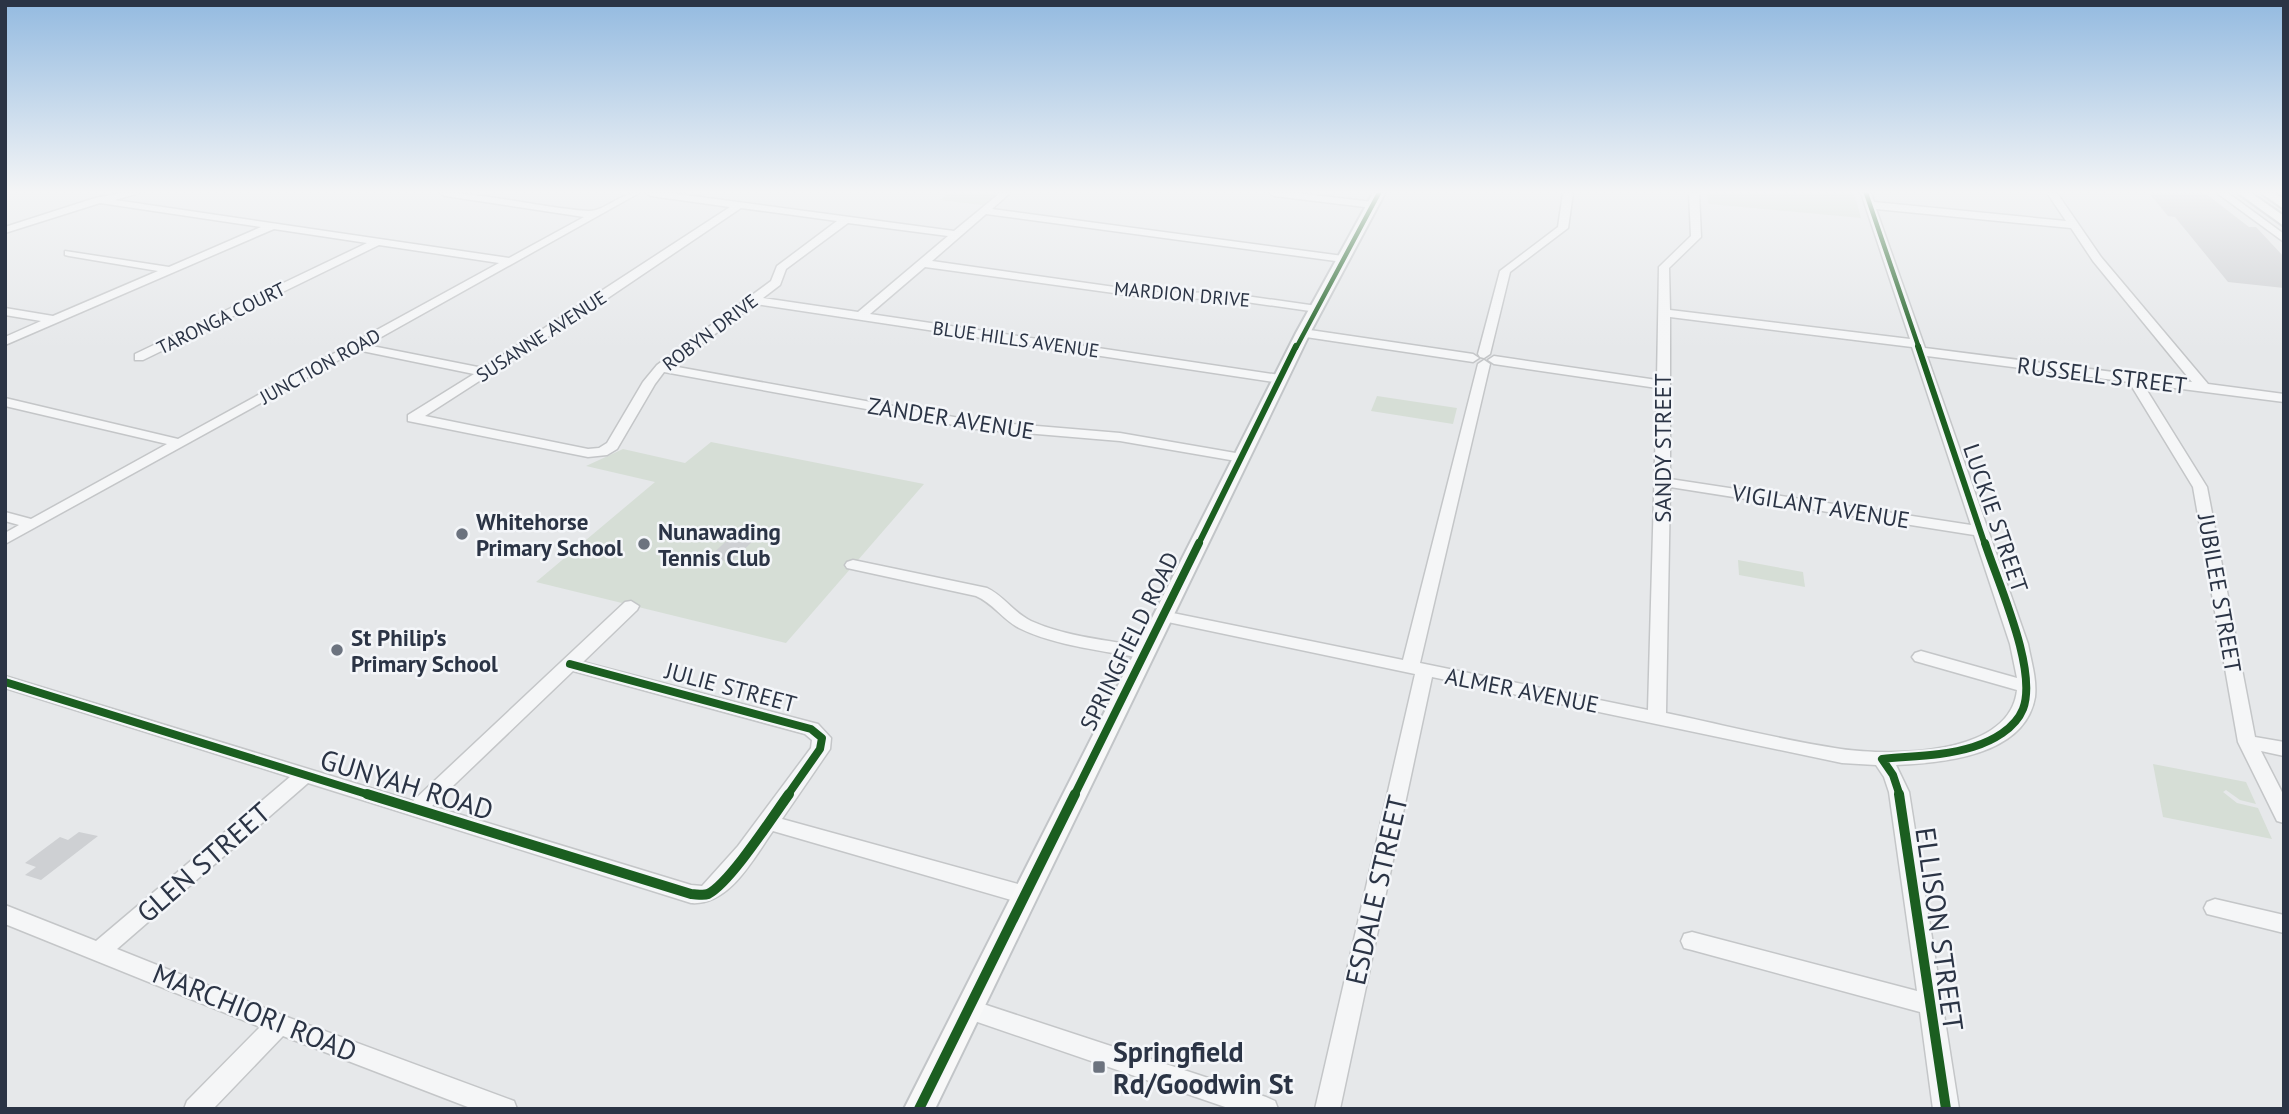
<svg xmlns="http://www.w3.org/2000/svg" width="2289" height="1114" viewBox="0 0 2289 1114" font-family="'PT Sans',sans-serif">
  <rect width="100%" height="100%" fill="#e6e8ea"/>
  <g fill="#d6ded6">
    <polygon points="949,193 1005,193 990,206 940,200"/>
    <polygon points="1706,193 1854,193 1861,218 1709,204"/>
    <polygon points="1377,396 1457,408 1453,424 1371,411"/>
    <polygon points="711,442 924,484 786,643 536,582 655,482 586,466 623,449 685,463"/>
    <polygon points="1738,560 1803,572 1805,587 1739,575"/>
    <polygon points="2153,764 2246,782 2256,804 2240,800 2226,790 2223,792 2237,803 2258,808 2272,839 2163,817"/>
  </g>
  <g fill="#ced0d3">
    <polygon points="2149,193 2205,193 2249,227 2256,227 2284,257 2284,288 2228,282 2175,217 2168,216"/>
    <polygon points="734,534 756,538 731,562 708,558"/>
    <polygon points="79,832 98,836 41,880 25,875 36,867 25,863 60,837 68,840"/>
  </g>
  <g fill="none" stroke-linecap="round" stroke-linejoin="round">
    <g stroke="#c4c6c8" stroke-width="3">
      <g id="minor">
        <path d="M121 193H139L115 200 509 258 584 217 445 196 440 193C490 193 539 208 588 211 604 212 619 193 639 193L367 345 483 368 730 207 651 196 646 193H670L954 231 1000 193H1010L992 209 1343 256 1348 259 1343 262 986 214 932 261 1150 292 1225 293 1317 306 1323 309 1317 312 1225 299 1150 298 925 267 870 314 1286 376V382L1281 383 755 304 672 366 976 421 1120 433 1247 455 1249 458 1247 461 1242 462 1120 441 976 429 664 372 655 384 617 449 607 455 588 457 408 421V415L474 374 357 350 5 544V533L19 525 5 521V512L31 519 167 444 5 406V398L178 439 499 263 379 245 143 360H135V354L367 243 274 229 5 345V337L41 321 5 315V308L53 316 158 271 69 256 65 255V251L169 267 261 227 100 203 5 233V227L95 198ZM741 208 837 221 777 266 771 281 657 365 643 382 607 443 599 448 588 449 425 416 602 302ZM848 223 948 236 858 312 763 298 780 285 786 269Z"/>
        <polygon points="1269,193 1296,193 1373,202 1378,205 1373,208 1274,196"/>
        <polygon points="1563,193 1573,193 1568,228 1510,272 1490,354 1484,358 1480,357 1478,354 1500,271 1558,227"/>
        <path d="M1689 193H1699L1701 237 1669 268 1670 310 1910 339 1861 193H1871L1874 202 2066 221 2047 193H2057L2101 257 2208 384 2284 394V402L2143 384 2207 487 2255 737 2284 742V756L2261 751 2284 796V823L2277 821 2238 742 2193 487 2129 382 1927 356 2028 644C2031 661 2037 679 2035 697 2025 756 1943 763 1896 765L1909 792 1959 1109H1933L1920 1012 1692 950 1684 948 1681 941 1684 934 1692 932 1917 991 1889 792 1884 777 1876 765 1842 763 1432 677 1340 1109H1315L1415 674 1163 621 1155 616 1163 611 1403 660 1478 364 1484 360 1490 364 1420 663 1648 710 1657 388 1494 364 1488 360 1494 356 1657 380 1659 267 1691 236ZM1876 209 2071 228 2093 261 2192 382 1925 348ZM1670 317 1912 347 1971 525 1670 479ZM1670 487 1974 535 2010 644 2017 678 1921 651 1915 653 1912 657 1915 661 2017 690C2010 757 1890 756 1841 749 1782 740 1724 725 1666 713Z"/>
        <polygon points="2217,193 2228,193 2284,234 2284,242"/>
        <polygon points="1303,329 1473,354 1479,358 1473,362 1299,336 1299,330"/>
        <path d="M853 560 987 588C1004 596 1014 613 1031 621 1067 637 1107 640 1145 647L1154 653 1145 659C1103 650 1058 647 1019 628 1003 620 993 603 976 596L847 568 845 565 847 562Z"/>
        <path d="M631 601 639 606 637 610 583 662 818 724 831 738 830 749 782 819 1025 886 1033 889 1036 895 1033 901 1025 904 773 831C753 859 729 906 691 903L308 783 117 949 287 1017 514 1101 517 1109H473L283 1036 213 1109H184L187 1101 260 1027 5 924V905L96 941 290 777 5 688V676L413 801 625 602ZM573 671 805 734 812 740 811 748 738 846 702 886 691 885 432 806Z"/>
        <polygon points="2215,899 2284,915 2284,933 2207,914 2204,908 2207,902"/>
        <polygon points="968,999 1266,1097 1275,1101 1278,1109 1231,1109 960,1016 956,1009 960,1002"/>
      </g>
    </g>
    <g stroke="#c2c5c8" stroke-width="4">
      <g id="major">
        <polygon points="1373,193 1385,193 1310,333 935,1109 904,1109 1296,333"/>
        <polygon points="2238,193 2251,193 2284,216 2284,226"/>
        <polygon points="2261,193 2274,193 2284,199 2284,209"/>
      </g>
    </g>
    <use href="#minor" fill="#f5f6f7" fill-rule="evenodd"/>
    <use href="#major" fill="#f8f8f8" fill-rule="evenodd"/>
    <g stroke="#f4f6f9" stroke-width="7">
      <g id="cycleway-far3">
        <polyline points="1866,193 1919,348"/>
        <polyline points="1296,348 1379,193"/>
      </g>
    </g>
    <g stroke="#f4f6f9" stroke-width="10">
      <g id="cycleway-far2">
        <polyline points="1918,346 1985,545"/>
        <polyline points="1198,545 1296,346"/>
      </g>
    </g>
    <g stroke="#f4f6f9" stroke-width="12">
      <g id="cycleway-far1">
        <polyline points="570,664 811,729 822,738 820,749 787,796"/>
        <polyline points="5,682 373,796"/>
        <polyline points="1074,796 1199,543"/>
        <path d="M1900 796 1893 775 1882 759C1912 756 1944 756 1973 747 1992 741 2015 729 2023 709 2038 670 1998 583 1985 543"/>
      </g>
    </g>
    <g stroke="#f4f6f9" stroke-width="14">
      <g id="cycleway">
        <path d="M367 794 691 894C696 894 703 896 708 894 730 883 773 816 789 794"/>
        <polyline points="1899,794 1946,1109"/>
        <polyline points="919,1109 1075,794"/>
      </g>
    </g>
    <use href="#cycleway-far3" stroke="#1b5e20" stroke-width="4.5"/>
    <use href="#cycleway-far2" stroke="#1b5e20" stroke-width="6"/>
    <use href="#cycleway-far1" stroke="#1b5e20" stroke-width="8"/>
    <use href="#cycleway" stroke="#1b5e20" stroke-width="10"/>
  </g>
  <linearGradient id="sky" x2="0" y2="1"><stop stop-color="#93bae0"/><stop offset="0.55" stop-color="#f4f5f6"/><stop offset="1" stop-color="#f4f5f6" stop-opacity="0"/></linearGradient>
  <rect width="2289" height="349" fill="url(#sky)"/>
  <g fill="#6c737f" stroke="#f4f6f9" stroke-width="2.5">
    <circle cx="462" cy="534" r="7"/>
    <circle cx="644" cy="544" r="7"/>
    <circle cx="337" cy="650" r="7"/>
    <rect x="1092" y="1060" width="14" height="14" rx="3.5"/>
  </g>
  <g text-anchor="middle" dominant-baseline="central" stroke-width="5" stroke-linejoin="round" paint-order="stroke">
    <g font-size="19" fill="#2b3445" stroke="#f4f6f9">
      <text transform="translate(1182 294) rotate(5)">MARDION DRIVE</text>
      <text transform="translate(221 318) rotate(-26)">TARONGA COURT</text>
      <text transform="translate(710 332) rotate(-37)">ROBYN DRIVE</text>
      <text transform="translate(541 336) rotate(-33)">SUSANNE AVENUE</text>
      <text transform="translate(1016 339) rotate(8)">BLUE HILLS AVENUE</text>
      <text transform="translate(320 366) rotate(-29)">JUNCTION ROAD</text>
    </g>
    <g font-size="23" fill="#2b3445" stroke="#f4f6f9">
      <text transform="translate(2102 375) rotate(7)">RUSSELL STREET</text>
      <text transform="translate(951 418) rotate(9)">ZANDER AVENUE</text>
      <text transform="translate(1662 448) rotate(-90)">SANDY STREET</text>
      <text transform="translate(1821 506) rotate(9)">VIGILANT AVENUE</text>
      <text transform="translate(1996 518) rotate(71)">LUCKIE STREET</text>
      <text transform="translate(2220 593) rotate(80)">JUBILEE STREET</text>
      <text transform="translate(1129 641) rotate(-64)">SPRINGFIELD ROAD</text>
      <text transform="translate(731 687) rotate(15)">JULIE STREET</text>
      <text transform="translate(1522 690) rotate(11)">ALMER AVENUE</text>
    </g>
    <g font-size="23" font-weight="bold" fill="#2b3445" stroke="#f4f6f9" text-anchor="start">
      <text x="476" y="521">Whitehorse<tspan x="476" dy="26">Primary School</tspan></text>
      <text x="658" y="531">Nunawading<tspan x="658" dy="26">Tennis Club</tspan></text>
      <text x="351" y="637">St Philip's<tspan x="351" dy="26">Primary School</tspan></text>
    </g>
    <g font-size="28" fill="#2b3445" stroke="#f4f6f9">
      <text transform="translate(407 784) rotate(17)">GUNYAH ROAD</text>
      <text transform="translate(203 862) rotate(-41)">GLEN STREET</text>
      <text transform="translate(1376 890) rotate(-77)">ESDALE STREET</text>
      <text transform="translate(1940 929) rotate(82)">ELLISON STREET</text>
      <text transform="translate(255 1012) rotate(22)">MARCHIORI ROAD</text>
    </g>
    <g font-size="28" font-weight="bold" fill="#2b3445" stroke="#f4f6f9" text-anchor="start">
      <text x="1113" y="1051">Springfield<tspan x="1113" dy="32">Rd/Goodwin St</tspan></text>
    </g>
  </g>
  <rect width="2289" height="1114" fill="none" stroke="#2b3445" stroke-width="14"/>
</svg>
